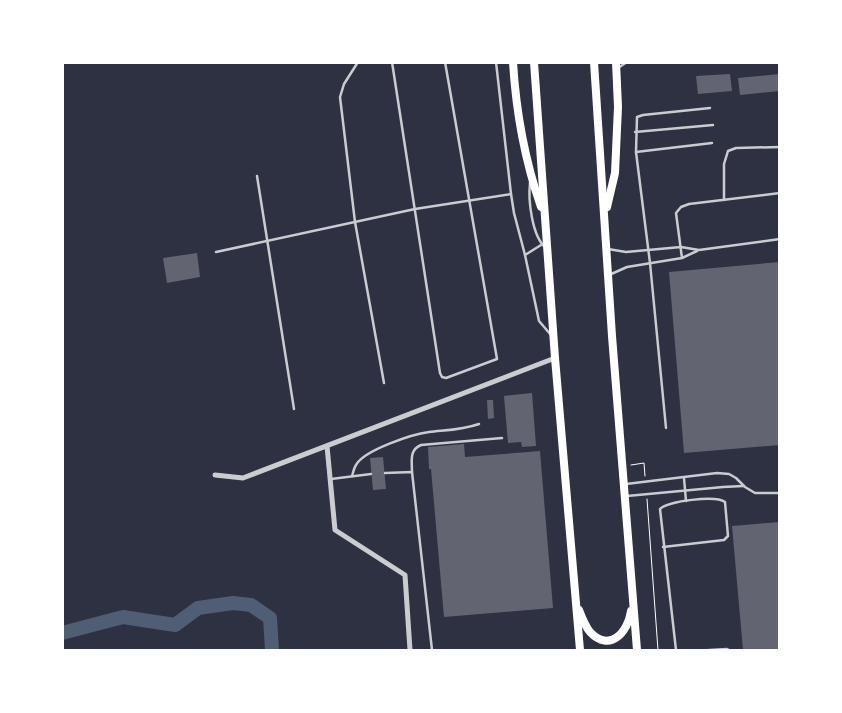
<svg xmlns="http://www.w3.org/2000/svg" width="842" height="713" viewBox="0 0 842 713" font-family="'Crimson Pro',serif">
  <rect width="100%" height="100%" fill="#2d3142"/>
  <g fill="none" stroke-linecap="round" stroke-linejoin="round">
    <polyline stroke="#4f5d75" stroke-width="14" points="62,633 123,617 175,625 198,608 233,603 251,605 270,618 272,650"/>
  </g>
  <g fill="#626471">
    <polygon points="730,74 732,91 698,94 696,76"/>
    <polygon points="780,74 780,91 740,95 738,78"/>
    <polygon points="197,253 200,277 167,283 163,258"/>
    <polygon points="780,262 780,445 684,453 669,272"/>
    <polygon points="532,393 536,446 522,447 521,442 508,443 504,396"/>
    <polygon points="487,400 493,400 494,418 488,419"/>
    <polygon points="464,444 465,457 540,451 553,608 444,617 431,469 429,469 428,447"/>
    <polygon points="383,457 386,489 373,490 370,458"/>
    <polygon points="780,522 780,650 743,650 732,526"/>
  </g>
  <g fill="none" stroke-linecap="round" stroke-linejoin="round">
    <g stroke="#fff" stroke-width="1">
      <polyline points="631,465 644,463 645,476"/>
      <polyline points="647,499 658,650"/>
    </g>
    <g stroke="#caccd0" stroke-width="2.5">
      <polyline points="358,62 344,84 340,97 355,222 384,383"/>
      <polyline points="392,62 440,373 442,377 446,378 497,359 445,62"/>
      <polyline points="496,62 511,194"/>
      <polyline points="618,68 627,62"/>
      <polyline points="635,132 713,125"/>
      <polyline points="636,152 712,143"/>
      <polyline points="257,176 294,409"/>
      <path d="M530 183C528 200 532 237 546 248"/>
      <polyline points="724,200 724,164 728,151 736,148 780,147"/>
      <polyline points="608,249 626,252 681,247 699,250 780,239"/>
      <polyline points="216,252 415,209 511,194 514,213 525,255 539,321 551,335"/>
      <polyline points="525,255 541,245"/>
      <polyline points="682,258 676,213 681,207 689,204 780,193"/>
      <polyline points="609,275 627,267 682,258 697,251"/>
      <polyline points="666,428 650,263 636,152 637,117 643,115 710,108"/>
      <path d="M412 472C412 461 409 450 421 445L502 438"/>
      <polyline points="385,473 412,472 432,650"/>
      <path d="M352 476C353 473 354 468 356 465 364 450 413 434 429 432 447 430 462 430 479 424"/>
      <polyline points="684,478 686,501"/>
      <polyline points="331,479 371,474"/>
      <polyline points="626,484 717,473 729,474 736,478 745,487 755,493 780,493"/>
      <polyline points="627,496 723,487 743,486"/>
      <path d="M663 547 724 540 728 536 725 502C716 495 667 501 660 509L676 650"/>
      <polyline points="709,650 727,649 729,650"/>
    </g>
    <g stroke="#caccd0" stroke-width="5">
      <polyline points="327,446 335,530 405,575 410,650"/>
      <polyline points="215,475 243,478 555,358"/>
    </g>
    <g stroke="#fff" stroke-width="8">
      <path d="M513 62C516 112 525 161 541 207"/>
      <polyline points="534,62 555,358 580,650"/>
      <polyline points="594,62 612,336 637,650"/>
      <polyline points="607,207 615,173 618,107 616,62"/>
      <path d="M579 610C582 618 585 626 590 632 610 653 628 632 631 611"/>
    </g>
  </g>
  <rect width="842" height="713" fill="none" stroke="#ffffff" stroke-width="128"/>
</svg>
